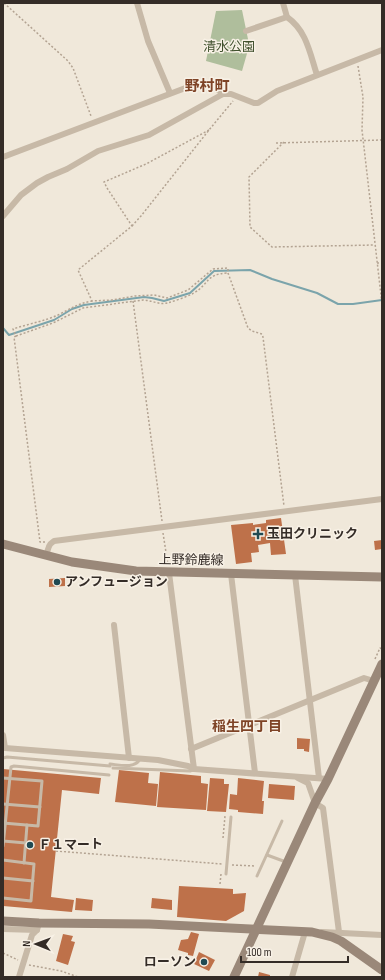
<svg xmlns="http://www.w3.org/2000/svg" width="385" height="980" viewBox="0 0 385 980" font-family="'Sofia Sans Condensed','Noto Sans JP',sans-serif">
  <rect width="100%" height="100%" fill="#f0e8da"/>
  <polygon fill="#afbe9c" points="242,10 249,44 248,50 242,71 206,61 216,11"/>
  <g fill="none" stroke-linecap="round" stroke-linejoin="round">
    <polyline stroke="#7ba4ab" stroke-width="2" points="3,328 9,335 54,320 72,309 84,305 144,297 152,298 164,301 190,293 214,271 250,270 272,279 317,293 338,304 353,304 382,300"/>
  </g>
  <g fill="#be714a">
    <polygon points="281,518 286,554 271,555 270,543 258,545 259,552 251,553 252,562 236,564 231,525 253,523 253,525 266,523 266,520"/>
    <polygon points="382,540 382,549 375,550 374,541"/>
    <polygon points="65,578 65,586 49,587 49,579"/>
    <polygon points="297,738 310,739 309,752 304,751 304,749 297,749"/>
    <polygon points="3,769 101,778 99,794 62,790 51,897 74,900 72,912 3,906"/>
    <polygon points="119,770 149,773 148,783 158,784 156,806 115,802"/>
    <polygon points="160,772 201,776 201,783 208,784 206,810 157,807"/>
    <polygon points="210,778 224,779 224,784 229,784 226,812 207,811"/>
    <polygon points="238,778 264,781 262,801 264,801 263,814 238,812 238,810 229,809 230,794 237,795"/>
    <polygon points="269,784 295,786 294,800 268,798"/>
    <polygon points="179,886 233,889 233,894 246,893 244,911 226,921 177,917"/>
    <polygon points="76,898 93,900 92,911 75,910"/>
    <polygon points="152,898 172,900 172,910 151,908"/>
    <polygon points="191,932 199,934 193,956 188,955 188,953 178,950 181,940 188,939"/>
    <polygon points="63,934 73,936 71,941 75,942 68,965 56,961"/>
    <polygon points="199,952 215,960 209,971 194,964"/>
    <polygon points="259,972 270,975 270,977 258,977"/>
  </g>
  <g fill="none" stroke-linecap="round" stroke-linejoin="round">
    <g stroke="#b3a392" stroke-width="1.5" stroke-dasharray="2 2" stroke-linecap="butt">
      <polyline points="4,3 68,61 73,68 91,116"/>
      <polyline points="358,66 363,97 362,130 382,304"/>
      <polyline points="209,130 146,164 104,182 107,188 132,226 78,270 92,301 112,300 135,296 154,295 167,298 188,290 213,269 228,268 228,273 248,328 252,331 262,334 263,337 284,506"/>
      <polyline points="284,142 249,177 250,227 272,247 374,245"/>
      <polyline points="276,143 382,140"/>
      <polyline points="132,226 141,216 209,130 233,101"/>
      <polyline points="377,263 382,263"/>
      <polyline points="133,301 162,521"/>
      <path d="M16 336 53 323 83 308 143 300C151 300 159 305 167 303 175 301 186 297 194 293 209 284 206 274 227 273"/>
      <polyline points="163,533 168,565"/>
      <path d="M45 542H40L14 337 16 336 13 329C28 324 45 321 58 315 70 309 79 303 92 301"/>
      <polyline points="375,659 380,648 382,649"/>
      <polyline points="223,838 225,816"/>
      <polyline points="56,851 222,864"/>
      <polyline points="232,865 255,866"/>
      <polyline points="220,884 221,874"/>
      <polyline points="3,953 18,960"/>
      <polyline points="29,965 61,971 78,977"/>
    </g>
    <g stroke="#c7b9a7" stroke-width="3">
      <polyline points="3,758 7,757 110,766"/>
      <path d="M110 764C120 765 135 769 140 759"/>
      <polyline points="113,768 190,771 193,770"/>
      <polyline points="3,778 42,781 38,826 3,823"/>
      <polyline points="3,804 40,807"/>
      <polyline points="3,841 26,843"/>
      <polyline points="3,846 11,767 14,766 109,775"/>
      <polyline points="267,855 286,862"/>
      <polyline points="3,860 34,864 31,901 3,898"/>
      <polyline points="24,863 27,825"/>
      <polyline points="226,874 231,817"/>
      <polyline points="257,876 282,821"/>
      <polyline points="3,878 33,881"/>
    </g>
    <g stroke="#c7b9a7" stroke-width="6">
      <polyline points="137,3 148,41 170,93"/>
      <path d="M283 3 287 17C307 31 310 54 317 75"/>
      <polyline points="246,31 287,17"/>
      <path d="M3 157 196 84C205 82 216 87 223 94"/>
      <polyline points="3,216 21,195 37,183 48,177 67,169 98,151 149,135 223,94 231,94 254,103 258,103 277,91 382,50"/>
      <path d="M47 556C47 550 49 544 54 541L382 499"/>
      <polyline points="169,573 194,769"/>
      <polyline points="231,574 255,773"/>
      <polyline points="295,575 319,778"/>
      <polyline points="114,625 129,758"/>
      <polyline points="3,735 5,748 158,760 188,766 194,769 328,779"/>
      <polyline points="191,749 364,678 374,681"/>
      <polyline points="298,778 308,783 315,803 323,808 339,932"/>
      <polyline points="3,929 37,930"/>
      <polyline points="322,932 382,935"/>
      <polyline points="19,977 32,935 37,930 39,923"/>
      <polyline points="292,977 305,932"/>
    </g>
    <g stroke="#9a8879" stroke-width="9">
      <polyline points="3,544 72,562 136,571 382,577"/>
      <polyline points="3,921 39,923 149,924 312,932 332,937 341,941 382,970"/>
      <polyline points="234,977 315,803 328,779 382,664"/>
    </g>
  </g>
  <g fill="#204a53" stroke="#f8f1e6" stroke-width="1.5">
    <path d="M256 528h4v4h4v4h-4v4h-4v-4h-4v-4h4z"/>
    <circle cx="57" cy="582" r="4"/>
    <circle cx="30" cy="845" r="4"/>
    <circle cx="204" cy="962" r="4"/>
  </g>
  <g text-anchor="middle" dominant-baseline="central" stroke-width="3" stroke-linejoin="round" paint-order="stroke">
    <g font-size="13" fill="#40512d" stroke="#f8f1e6">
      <text x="229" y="47">清水公園</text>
    </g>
    <g font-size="13" font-weight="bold" fill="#342c27" stroke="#f8f1e6" text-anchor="start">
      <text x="267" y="534">玉田クリニック</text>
      <text x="65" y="582">アンフュージョン</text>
      <text x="38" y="845">Ｆ１マート</text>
      <text x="196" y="962" text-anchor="end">ローソン</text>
    </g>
    <g font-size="13" fill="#342c27" stroke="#f8f1e6">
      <text transform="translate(191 560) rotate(1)">上野鈴鹿線</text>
    </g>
    <g font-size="14" font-weight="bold" fill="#7e4326" stroke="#f8f1e6">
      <text x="247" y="726">稲生四丁目</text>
    </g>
    <g font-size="15" font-weight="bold" fill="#7e4326" stroke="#f8f1e6">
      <text x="207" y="86">野村町</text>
    </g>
  </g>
  <rect width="385" height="980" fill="none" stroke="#342c27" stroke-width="8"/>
  <g transform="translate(36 944) rotate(271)" stroke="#f8f1e6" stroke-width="3" paint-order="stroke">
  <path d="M0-3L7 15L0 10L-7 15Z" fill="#342c27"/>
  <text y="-6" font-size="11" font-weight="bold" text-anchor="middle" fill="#342c27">N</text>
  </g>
  <path d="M241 956v6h107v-6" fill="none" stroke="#342c27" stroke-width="2"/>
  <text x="247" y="956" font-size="12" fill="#342c27" stroke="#f8f1e6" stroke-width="3" paint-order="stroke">100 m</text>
</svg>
